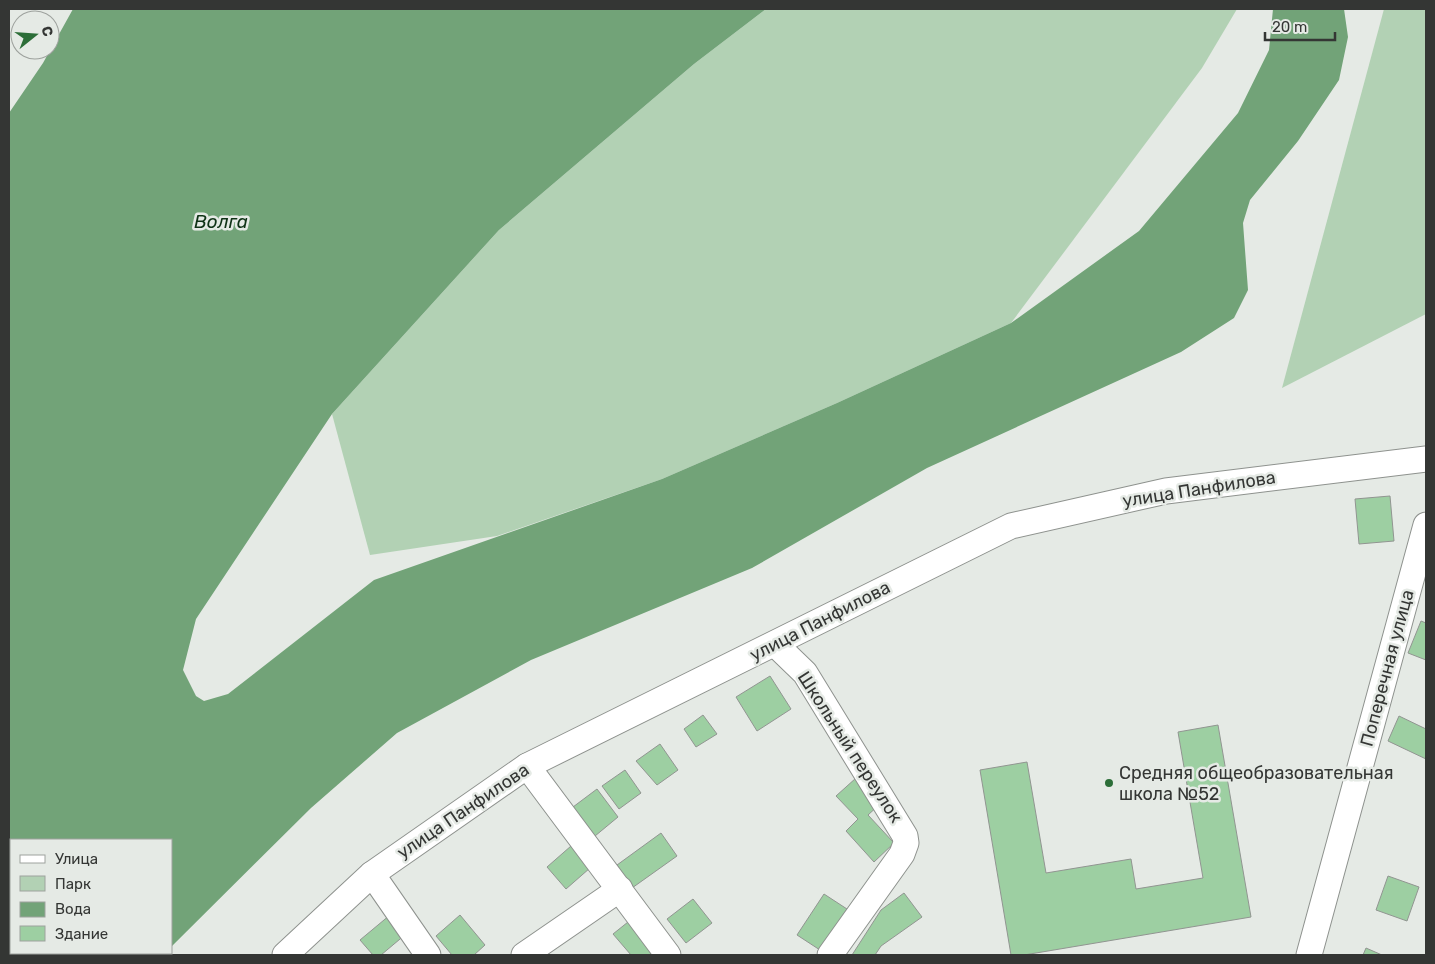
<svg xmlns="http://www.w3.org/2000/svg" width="1435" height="964" viewBox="0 0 1435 964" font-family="Rubik,sans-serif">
  <rect width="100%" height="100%" fill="#e5eae5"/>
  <g fill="#b2d1b4">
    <polygon points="766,9 1237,9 1202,68 1011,323 837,403 662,479 497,536 370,555 332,414 499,230 694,64"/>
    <polygon points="1384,9 1426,9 1426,314 1282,388"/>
  </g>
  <polygon fill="#72a378" points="73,9 766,9 694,64 499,230 332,414 196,619 183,670 196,696 204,701 228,694 374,580 662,479 837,403 1011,323 1139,231 1238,113 1269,50 1273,9 1344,9 1348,37 1339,80 1298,141 1250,200 1243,223 1248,290 1234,318 1181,352 927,468 752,568 531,660 397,733 311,808 171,947 171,840 11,840 11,953 165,953 163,955 9,955 9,113 43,63"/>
  <g fill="#9dcfa2" stroke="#919591">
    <polygon points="1390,496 1394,541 1359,544 1355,499"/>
    <polygon points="1421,621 1426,623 1426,660 1408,653"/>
    <polygon points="770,676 791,709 757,731 736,697"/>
    <polygon points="703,715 717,734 696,747 684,729"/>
    <polygon points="1399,716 1426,729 1426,759 1388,741"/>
    <polygon points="1218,725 1251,917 1024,955 1011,955 980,770 1027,762 1046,873 1131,859 1136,889 1203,878 1178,732"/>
    <polygon points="660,744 678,770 657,785 636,761"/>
    <polygon points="625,770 641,793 619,809 602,786"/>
    <polygon points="856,778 880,804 868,815 894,843 874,862 846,831 858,819 836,796"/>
    <polygon points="597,789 618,817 595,836 573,807"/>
    <polygon points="661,833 677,856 632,888 617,865"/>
    <polygon points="571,846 590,868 566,889 547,867"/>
    <polygon points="1388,876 1419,887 1407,921 1376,910"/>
    <polygon points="904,893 922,917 881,946 875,955 852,955 881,910"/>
    <polygon points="824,894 847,909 820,950 797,935"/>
    <polygon points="693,899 712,923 686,943 667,919"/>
    <polygon points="390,915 406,934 381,955 373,955 360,940"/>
    <polygon points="460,915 485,945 474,955 452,955 436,936"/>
    <polygon points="633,918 658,948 650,955 631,955 613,934"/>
    <polygon points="1366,948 1382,955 1363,955"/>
  </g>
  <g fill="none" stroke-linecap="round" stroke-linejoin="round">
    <g stroke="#8e928e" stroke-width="27">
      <g id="minor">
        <polyline points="775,644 805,673 905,836 906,843 902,854 830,955"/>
        <polyline points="527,766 668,955"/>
        <polyline points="372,874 428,955"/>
        <polyline points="285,955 372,874 527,766 1011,526 1166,491 1426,459"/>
        <polyline points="524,955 620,889"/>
        <polyline points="1309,955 1426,525"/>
      </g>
    </g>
    <use href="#minor" stroke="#fff" stroke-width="25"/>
  </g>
  <circle fill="#2c6e38" stroke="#e5eae5" stroke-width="2" cx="1109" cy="783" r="5"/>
  <g text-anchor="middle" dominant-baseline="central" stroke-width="5" stroke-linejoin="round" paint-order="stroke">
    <g font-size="18" fill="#343634" stroke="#e5eae5">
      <text transform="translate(1199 489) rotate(-9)">улица Панфилова</text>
      <text transform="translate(820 621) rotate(-27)">улица Панфилова</text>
      <text transform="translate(1387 668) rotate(-75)">Поперечная улица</text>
      <text transform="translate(850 747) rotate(57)">Школьный переулок</text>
      <text transform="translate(463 811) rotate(-34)">улица Панфилова</text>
    </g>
    <g font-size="18" fill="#343634" stroke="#e5eae5" text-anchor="start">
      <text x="1119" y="773">Средняя общеобразовательная<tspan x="1119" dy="21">школа №52</tspan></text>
    </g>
    <g font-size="19" font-style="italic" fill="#0f3316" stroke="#e5eae5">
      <text x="221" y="221">Волга</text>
    </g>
  </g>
  <rect width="1435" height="964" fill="none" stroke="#343634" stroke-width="20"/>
  <rect x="10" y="839" width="162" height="115" fill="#e5eae5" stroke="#9ea29e"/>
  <rect x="20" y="855" width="25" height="8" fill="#ffffff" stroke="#9ea29e"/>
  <text x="55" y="864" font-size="15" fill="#343634">Улица</text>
  <rect x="20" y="876" width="25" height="15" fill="#b2d1b4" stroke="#9ea29e"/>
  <text x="55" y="889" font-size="15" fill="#343634">Парк</text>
  <rect x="20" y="902" width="25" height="15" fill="#72a378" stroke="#9ea29e"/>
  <text x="55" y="914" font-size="15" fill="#343634">Вода</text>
  <rect x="20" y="926" width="25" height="15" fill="#9dcfa2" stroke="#9ea29e"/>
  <text x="55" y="939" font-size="15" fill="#343634">Здание</text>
  <g transform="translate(35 35) rotate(73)"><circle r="24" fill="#e5eae5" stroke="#9ea29e"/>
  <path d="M0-4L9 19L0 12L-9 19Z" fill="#2c6e38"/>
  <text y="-8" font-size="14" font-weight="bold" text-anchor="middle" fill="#343634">С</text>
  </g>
  <path d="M1265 32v8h70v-8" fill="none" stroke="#343634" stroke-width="2.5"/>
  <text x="1272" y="32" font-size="15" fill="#343634" stroke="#e5eae5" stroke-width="4" paint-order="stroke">20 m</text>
</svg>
